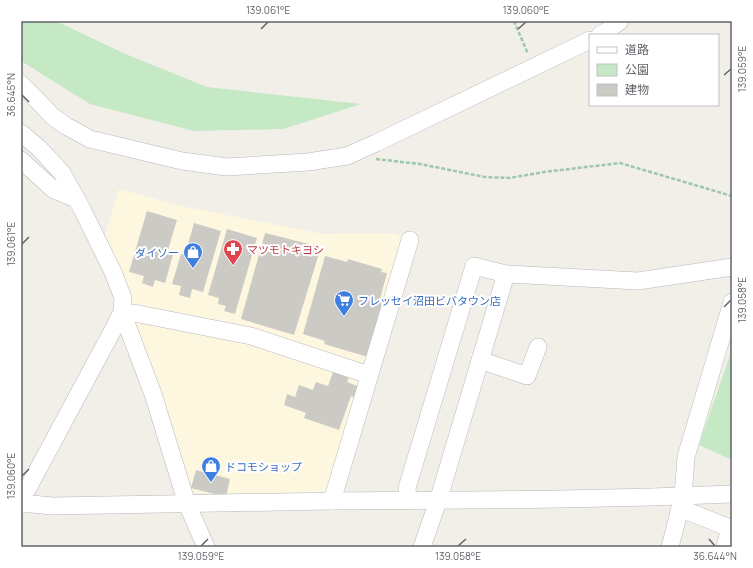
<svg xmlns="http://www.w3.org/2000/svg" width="753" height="568" viewBox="0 0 753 568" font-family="Manrope,'Noto Sans JP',sans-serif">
  <rect width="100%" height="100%" fill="#f1efe8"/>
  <polygon fill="#fef7e0" points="119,189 181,206 323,234 391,233 405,238 330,490 325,495 193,493 137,330 131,298 104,239"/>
  <g fill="#c5e8c5">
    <polygon points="21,21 56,21 123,53 207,87 361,104 283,129 194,131 90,104 21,61"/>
    <polygon points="732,349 732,460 699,445"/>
  </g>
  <g fill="#cccac5">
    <polygon points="147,211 177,220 168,250 174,251 165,283 155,280 153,287 142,283 144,276 129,272"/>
    <polygon points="194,223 221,231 203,292 192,289 190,298 179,295 181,286 172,284 181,254 185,255"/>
    <polygon points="227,229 257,238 235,314 224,311 226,306 218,304 219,298 208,295"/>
    <polygon points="265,233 321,247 294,335 241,319"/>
    <polygon points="325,256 347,262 348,259 382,269 381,272 387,273 380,299 385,301 368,357 324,344 325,341 303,334"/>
    <polygon points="333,372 349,378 347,382 360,387 356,398 351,396 339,430 304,418 306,413 284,405 287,394 295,397 299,385 313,390 316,382 328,386"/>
    <polygon points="196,470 230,479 226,497 191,488"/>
  </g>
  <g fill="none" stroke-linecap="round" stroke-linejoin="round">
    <g stroke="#b5b8bc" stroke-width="18">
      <g id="minor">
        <polyline points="600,35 607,31 620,21"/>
        <polyline points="21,84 40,103 52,116 66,126 90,139 182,161 227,167 308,162 347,156 376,143 590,40"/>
        <polyline points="21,133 40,149 62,173 82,209 113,272 123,298 122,312 114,328 28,488 21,498"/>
        <polyline points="21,160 54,190 76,199"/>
        <polyline points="732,302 686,457 683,496 680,508 732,529"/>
        <polyline points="480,360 527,376 538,347"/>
        <polyline points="332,501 410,240"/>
        <polyline points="408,501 407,488 474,266 506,274 638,281 732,267"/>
        <path d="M21 503 52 506C145 505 239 502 332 501 465 500 599 500 732 494"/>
        <polyline points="206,547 187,504 153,394 122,312 139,314 251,336 369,375"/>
        <polyline points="422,547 438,501 506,274"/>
        <polyline points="670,547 680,508"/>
        <polyline points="725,547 730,528"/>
      </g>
    </g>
    <g stroke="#9cc7a9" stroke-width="2.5" stroke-dasharray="4 2" stroke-linecap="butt">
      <polyline points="514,21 528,54"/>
      <polyline points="376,159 420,164 485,177 510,178 544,172 620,163 732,196"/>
    </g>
    <use href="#minor" stroke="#fff" stroke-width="17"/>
  </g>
  <path fill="none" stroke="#5f6368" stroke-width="1.5" d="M261 29 268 22M518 29 526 22M724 75 731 69M22 95 29 102M22 244 29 237M724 307 731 300M22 476 29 469M709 539 715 546M201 546 208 539M458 546 466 539"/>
  <defs>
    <g id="pharmacy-pin" transform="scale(1)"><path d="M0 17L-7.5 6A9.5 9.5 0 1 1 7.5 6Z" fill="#e0444e" stroke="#fff"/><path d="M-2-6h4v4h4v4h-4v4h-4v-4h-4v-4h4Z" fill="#fff"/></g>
    <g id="shop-pin" transform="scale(1)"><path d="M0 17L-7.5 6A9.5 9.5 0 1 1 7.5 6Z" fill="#3f7fe0" stroke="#fff"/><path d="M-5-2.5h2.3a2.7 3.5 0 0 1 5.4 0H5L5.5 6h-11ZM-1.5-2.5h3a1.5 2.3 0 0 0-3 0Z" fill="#fff"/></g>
    <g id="supermarket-pin" transform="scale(1)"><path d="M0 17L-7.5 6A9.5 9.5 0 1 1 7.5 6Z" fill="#3f7fe0" stroke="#fff"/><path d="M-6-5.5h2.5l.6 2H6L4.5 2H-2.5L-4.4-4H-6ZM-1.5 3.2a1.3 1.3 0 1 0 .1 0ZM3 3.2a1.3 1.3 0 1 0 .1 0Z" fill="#fff"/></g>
  </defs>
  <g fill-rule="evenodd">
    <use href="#pharmacy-pin" x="233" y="249"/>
    <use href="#shop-pin" x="193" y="252"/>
    <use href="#supermarket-pin" x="344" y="300"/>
    <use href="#shop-pin" x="211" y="466"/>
  </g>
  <g text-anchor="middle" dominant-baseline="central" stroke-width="4" stroke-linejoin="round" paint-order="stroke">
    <g font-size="11" fill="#be3a42" stroke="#fff" text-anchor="start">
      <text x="247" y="249">マツモトキヨシ</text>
    </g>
    <g font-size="11" fill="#366cbe" stroke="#fff" text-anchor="start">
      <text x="179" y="252" text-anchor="end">ダイソー</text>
      <text x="358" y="300">フレッセイ沼田ビバタウン店</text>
      <text x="225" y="466">ドコモショップ</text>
    </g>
  </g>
  <rect width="753" height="568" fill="none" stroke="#ffffff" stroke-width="44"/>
  <rect x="589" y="34" width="130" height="72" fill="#ffffff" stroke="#bfc1c3"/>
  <rect x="597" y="47" width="20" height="6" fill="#ffffff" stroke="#bfc1c3"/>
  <text x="625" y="54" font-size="12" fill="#5f6368">道路</text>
  <rect x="597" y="64" width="20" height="12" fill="#c5e8c5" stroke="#bfc1c3"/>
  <text x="625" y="74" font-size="12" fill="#5f6368">公園</text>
  <rect x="597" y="84" width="20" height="12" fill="#cccac5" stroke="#bfc1c3"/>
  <text x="625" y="94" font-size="12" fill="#5f6368">建物</text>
  <rect x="22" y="22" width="709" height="524" fill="none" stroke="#5f6368" stroke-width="1.5"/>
  <g font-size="10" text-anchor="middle" fill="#5f6368">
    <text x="268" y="14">139.061°E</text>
    <text x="526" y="14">139.060°E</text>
    <text transform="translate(742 69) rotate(-90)" y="4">139.059°E</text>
    <text transform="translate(11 95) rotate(-90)" y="4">36.645°N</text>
    <text transform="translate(11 244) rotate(-90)" y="4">139.061°E</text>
    <text transform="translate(742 300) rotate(-90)" y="4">139.058°E</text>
    <text transform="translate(11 476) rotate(-90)" y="4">139.060°E</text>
    <text x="201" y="560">139.059°E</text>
    <text x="458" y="560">139.058°E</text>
    <text x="715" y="560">36.644°N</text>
  </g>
</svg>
